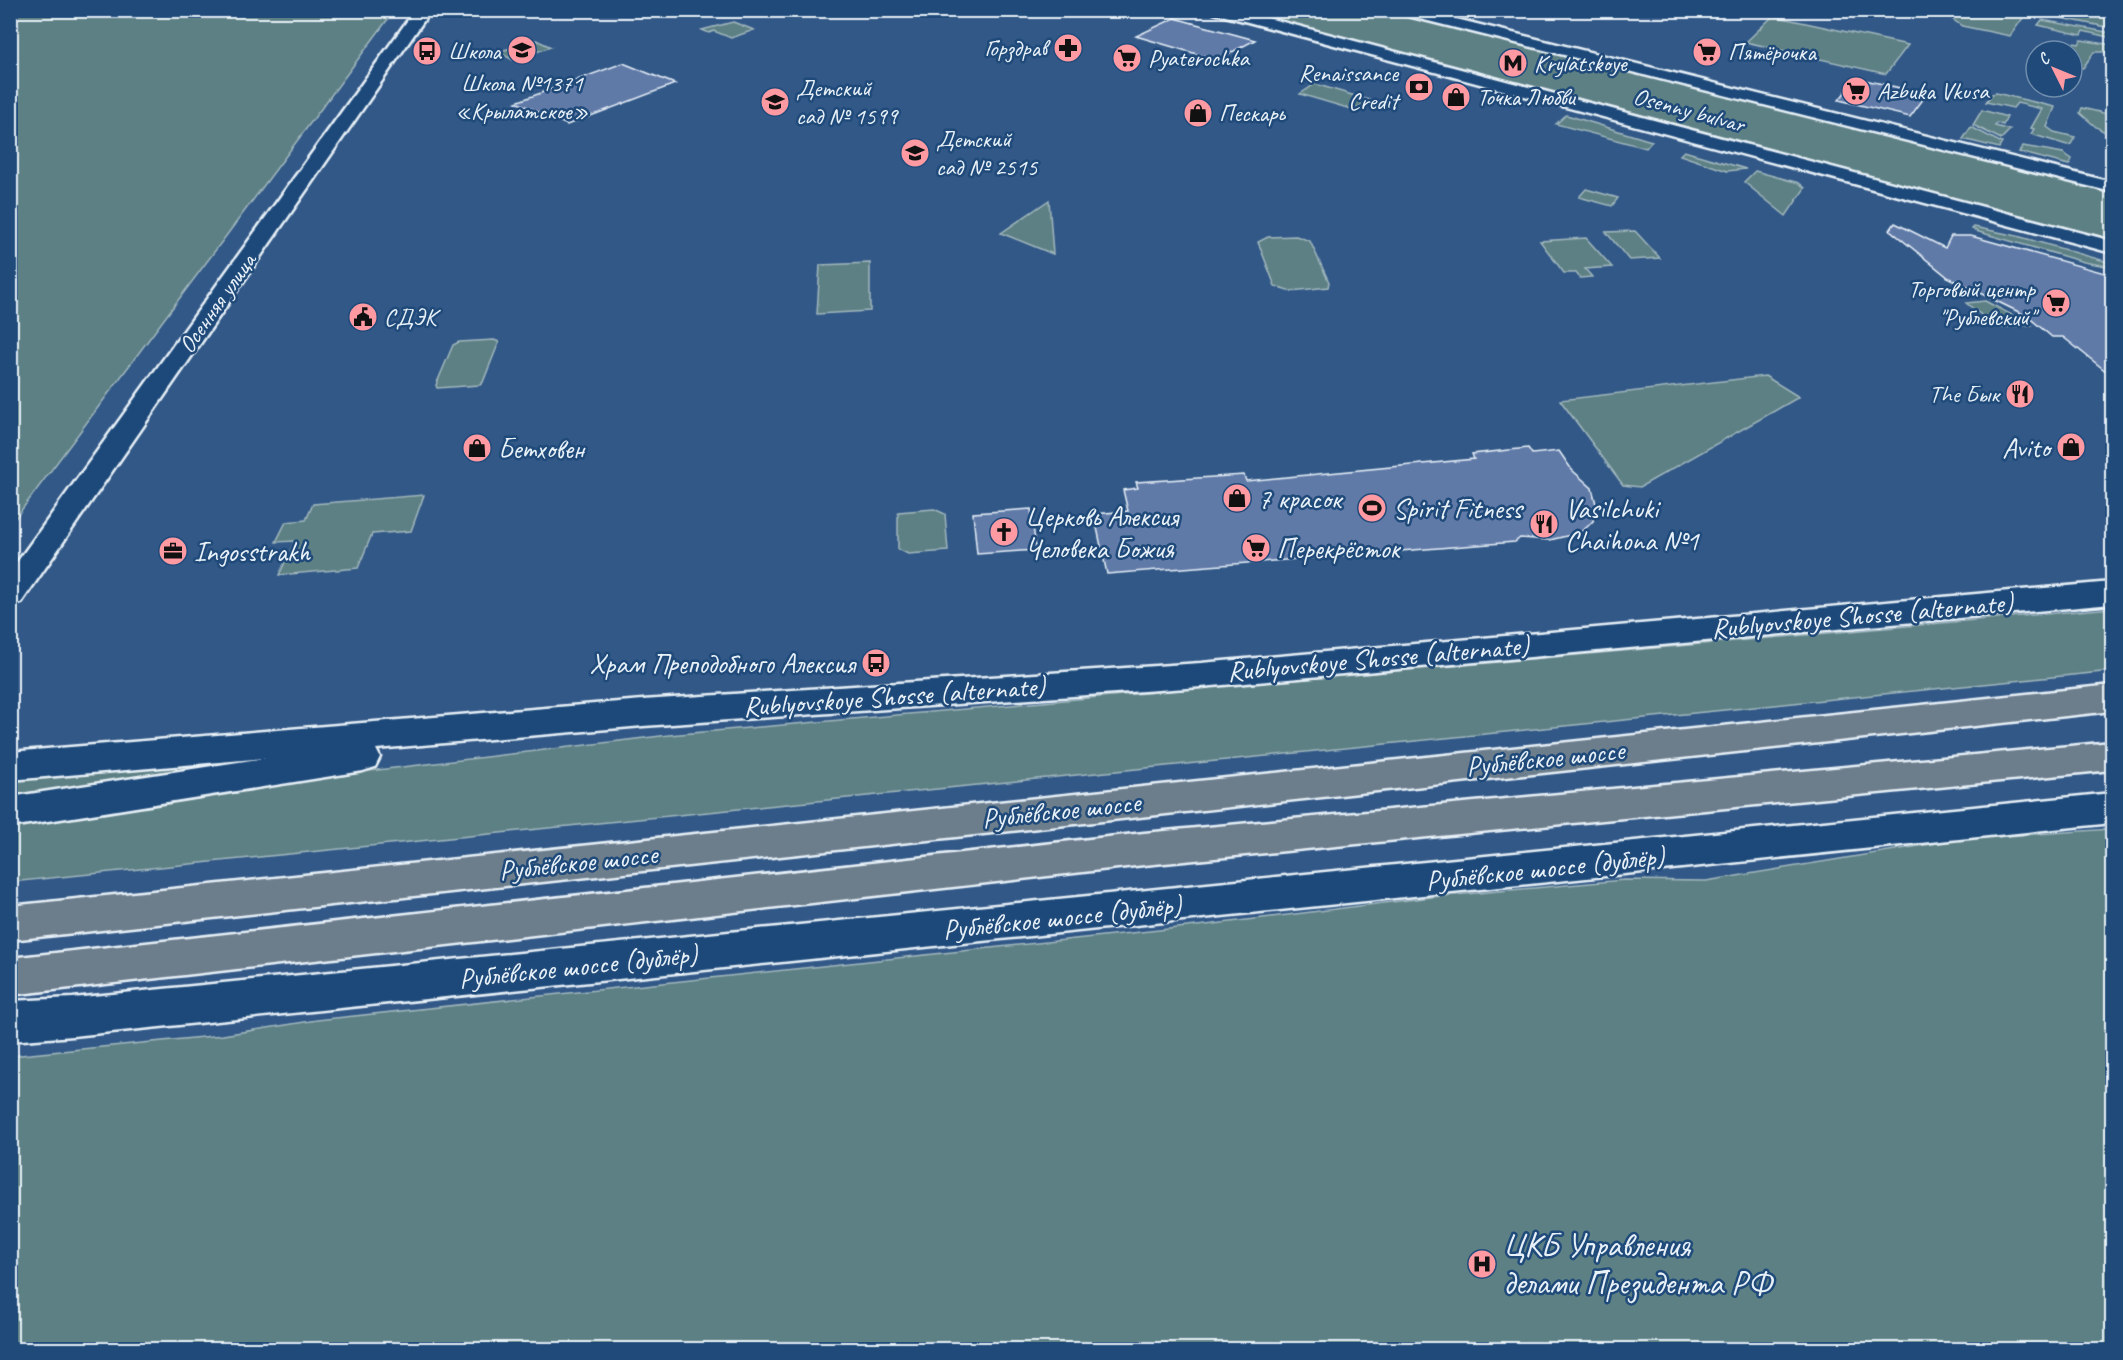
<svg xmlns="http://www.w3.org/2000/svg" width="2123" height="1360" viewBox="0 0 2123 1360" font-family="Caveat,sans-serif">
  <rect width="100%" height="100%" fill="#325887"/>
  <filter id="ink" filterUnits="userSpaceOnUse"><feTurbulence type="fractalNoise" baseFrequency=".0167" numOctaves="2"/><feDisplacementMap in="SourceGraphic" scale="12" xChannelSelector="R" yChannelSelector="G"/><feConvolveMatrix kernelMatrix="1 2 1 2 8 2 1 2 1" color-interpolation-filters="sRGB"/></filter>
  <g filter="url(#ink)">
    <g fill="#5d8084" stroke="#a2b8be" stroke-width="1.5">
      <polygon points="11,10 394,11 11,524 10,11"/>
      <polygon points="1244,11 1385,11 2112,193 2112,239"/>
      <polygon points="1941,11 2028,11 2010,36 1962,26"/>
      <polygon points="2047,11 2112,11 2112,28 2046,15 2044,13"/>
      <polygon points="1773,16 1908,45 1886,74 1746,42"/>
      <polygon points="2042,20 2112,33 2112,38 2083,31 2081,35 2038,25"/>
      <polygon points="733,22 754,30 731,38 714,31 709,33 702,30"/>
      <polygon points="536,40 551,47 513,60 498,52"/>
      <polygon points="2081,40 2112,45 2112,52 2094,52 2083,68 2072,66 2072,57 2077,49 2072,47 2074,43 2079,44"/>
      <polygon points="1315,84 1369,100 1354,110 1300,94"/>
      <polygon points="1996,93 2055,107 2047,127 2054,132 2075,137 2071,144 2067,145 2031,134 2034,129 2031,128 2042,109 2017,103 2013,108 1986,102 1992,94"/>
      <polygon points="2082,108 2112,115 2112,136 2096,127 2080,113"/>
      <polygon points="1982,110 2007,117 2003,125 1997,123 1995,126 2010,130 2001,139 1973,125"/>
      <path d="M1566 115C1595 123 1623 133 1652 141L1646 148 1556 124Z"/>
      <polygon points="1971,127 2002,143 1999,148 1963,139"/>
      <polygon points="2023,146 2063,153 2072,159 2069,165 2019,152"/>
      <polygon points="1684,151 1746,169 1727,171 1680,155"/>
      <polygon points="1755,171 1799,183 1805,188 1786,216 1744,182"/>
      <polygon points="1586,189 1618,198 1612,206 1579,197"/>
      <polygon points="1049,200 1053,254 1001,233"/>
      <polygon points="1974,227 2017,236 2112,263 2112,267 2084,262 1979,232 1972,229"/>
      <polygon points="1635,231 1660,258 1629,260 1606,232"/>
      <polygon points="1296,236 1310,241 1329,282 1328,287 1291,291 1275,286 1258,242 1268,237"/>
      <polygon points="1586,238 1612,267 1585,269 1592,277 1580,278 1576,273 1564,273 1540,241"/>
      <polygon points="870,263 870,311 817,314 820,265"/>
      <polygon points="1985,301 2031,325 1998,328 1966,303"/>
      <polygon points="494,340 499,342 483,382 480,385 437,388 436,385 453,345 459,342"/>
      <polygon points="1765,376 1799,397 1640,487 1623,485 1560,400"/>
      <polygon points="424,495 411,531 372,534 358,568 279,575 295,541 276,542 286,522 306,520 313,504"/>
      <polygon points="934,509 945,514 948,551 908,554 898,549 898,512"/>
      <polygon points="2112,608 2112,671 11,882 11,828 336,775 669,735"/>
      <polygon points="290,758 11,800 11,775"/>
      <polygon points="2112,829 2112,1349 11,1349 11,1056 223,1035 317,1020 1206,925 1432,897 1624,880 1706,881 1962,839"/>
    </g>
    <g fill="#617aa8" stroke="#e8f1f8" stroke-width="1.5">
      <polygon points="1175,18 1189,22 1255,40 1217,60 1136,36"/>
      <polygon points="623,63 675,84 567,125 516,102"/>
      <polygon points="1856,78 1927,94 1910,117 1839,100"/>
      <polygon points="1895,223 1945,248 1951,236 1971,236 2112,275 2112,376 2063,337 2052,337 2027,316 1949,278 1890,230"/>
      <polygon points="1528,448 1532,454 1559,451 1572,470 1592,488 1597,508 1593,521 1587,527 1579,533 1550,540 1520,538 1515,542 1107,574 1094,514 1128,511 1123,490 1138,488 1136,482 1244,475 1246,481 1474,459 1472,454"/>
      <polygon points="1031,509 1036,550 977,554 973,513"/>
    </g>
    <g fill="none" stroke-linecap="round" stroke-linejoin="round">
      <g stroke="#e8f1f8" stroke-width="5">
        <g id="tertiary">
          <polygon points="1212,10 1237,10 2112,241 2112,253 1214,13"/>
          <polygon points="1394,10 1420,10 2112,182 2112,192 1396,13"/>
        </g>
      </g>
      <g stroke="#e8f1f8" stroke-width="5">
        <g id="secondary">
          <polygon points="415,10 431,10 21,603 10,606 10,572"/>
          <polygon points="2112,582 2112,604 1201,687 643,726 376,749 380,757 375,767 363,771 10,827 10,797 265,758 10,780 10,752 643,700 1201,663"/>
          <polygon points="2112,793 2112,823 73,1036 10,1041 10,1001 73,998"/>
        </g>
      </g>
      <g stroke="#e8f1f8" stroke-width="5">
        <g id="primary">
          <polygon points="2112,685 2112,711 10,940 10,906"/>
          <polygon points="2112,742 2112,770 1144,865 10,995 10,958 1144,833"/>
        </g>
      </g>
      <use href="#tertiary" fill="#1f4a7a" fill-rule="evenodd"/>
      <use href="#secondary" fill="#1f4a7a" fill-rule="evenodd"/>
      <use href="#primary" fill="#6c7d8c" fill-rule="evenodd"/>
    </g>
  </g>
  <defs>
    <g id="pharmacy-disc" transform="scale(1.5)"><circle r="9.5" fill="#ff9aa2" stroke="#1f4a7a"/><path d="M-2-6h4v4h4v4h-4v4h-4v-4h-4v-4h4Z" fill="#111"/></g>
    <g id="school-disc" transform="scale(1.5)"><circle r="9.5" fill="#ff9aa2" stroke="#1f4a7a"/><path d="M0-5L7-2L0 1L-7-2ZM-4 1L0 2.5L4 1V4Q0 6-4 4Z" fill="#111"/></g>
    <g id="bus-disc" transform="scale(1.5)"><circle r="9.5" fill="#ff9aa2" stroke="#1f4a7a"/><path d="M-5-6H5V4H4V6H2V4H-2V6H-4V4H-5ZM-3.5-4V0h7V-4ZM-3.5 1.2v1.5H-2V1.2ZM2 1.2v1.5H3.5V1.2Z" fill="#111"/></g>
    <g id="supermarket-disc" transform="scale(1.5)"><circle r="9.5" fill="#ff9aa2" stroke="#1f4a7a"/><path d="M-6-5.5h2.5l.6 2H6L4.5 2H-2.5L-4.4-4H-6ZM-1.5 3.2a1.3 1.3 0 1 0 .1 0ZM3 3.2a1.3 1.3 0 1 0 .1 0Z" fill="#111"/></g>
    <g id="metro-disc" transform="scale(1.5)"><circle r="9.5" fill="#ff9aa2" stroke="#1f4a7a"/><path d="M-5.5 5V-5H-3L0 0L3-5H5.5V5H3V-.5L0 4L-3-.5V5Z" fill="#111"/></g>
    <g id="bank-disc" transform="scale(1.5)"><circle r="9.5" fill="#ff9aa2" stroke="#1f4a7a"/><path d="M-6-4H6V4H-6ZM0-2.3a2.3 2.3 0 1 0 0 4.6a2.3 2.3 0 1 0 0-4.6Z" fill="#111"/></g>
    <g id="shop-disc" transform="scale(1.5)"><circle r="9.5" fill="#ff9aa2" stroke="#1f4a7a"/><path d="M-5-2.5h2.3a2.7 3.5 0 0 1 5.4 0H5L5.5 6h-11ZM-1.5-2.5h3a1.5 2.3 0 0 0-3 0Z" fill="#111"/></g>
    <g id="civic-disc" transform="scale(1.5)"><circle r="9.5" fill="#ff9aa2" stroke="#1f4a7a"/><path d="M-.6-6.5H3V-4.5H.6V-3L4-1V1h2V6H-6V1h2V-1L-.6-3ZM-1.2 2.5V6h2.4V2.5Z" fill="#111"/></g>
    <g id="restaurant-disc" transform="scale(1.5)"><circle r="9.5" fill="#ff9aa2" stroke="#1f4a7a"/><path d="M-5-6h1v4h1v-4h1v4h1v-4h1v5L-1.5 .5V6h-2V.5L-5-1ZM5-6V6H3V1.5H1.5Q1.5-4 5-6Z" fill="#111"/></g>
    <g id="stadium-disc" transform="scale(1.5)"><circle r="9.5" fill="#ff9aa2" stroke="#1f4a7a"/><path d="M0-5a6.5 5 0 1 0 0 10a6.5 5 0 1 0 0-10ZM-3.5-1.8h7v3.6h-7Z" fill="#111"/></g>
    <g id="church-disc" transform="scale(1.5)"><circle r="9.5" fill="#ff9aa2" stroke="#1f4a7a"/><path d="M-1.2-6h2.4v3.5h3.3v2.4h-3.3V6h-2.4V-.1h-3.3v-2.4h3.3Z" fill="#111"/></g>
    <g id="office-disc" transform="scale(1.5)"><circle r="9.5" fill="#ff9aa2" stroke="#1f4a7a"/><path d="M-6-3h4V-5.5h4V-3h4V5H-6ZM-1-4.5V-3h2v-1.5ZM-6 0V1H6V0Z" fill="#111"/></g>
    <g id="hospital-disc" transform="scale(1.5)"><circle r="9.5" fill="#ff9aa2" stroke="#1f4a7a"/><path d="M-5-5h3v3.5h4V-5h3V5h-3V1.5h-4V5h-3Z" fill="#111"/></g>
  </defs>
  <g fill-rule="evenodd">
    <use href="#pharmacy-disc" x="1068" y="48"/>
    <use href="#school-disc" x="522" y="50"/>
    <use href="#bus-disc" x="427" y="51"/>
    <use href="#supermarket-disc" x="1707" y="52"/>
    <use href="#supermarket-disc" x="1127" y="58"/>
    <use href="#metro-disc" x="1513" y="63"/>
    <use href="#bank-disc" x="1419" y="87"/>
    <use href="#supermarket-disc" x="1856" y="91"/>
    <use href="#shop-disc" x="1456" y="97"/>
    <use href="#school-disc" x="775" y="102"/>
    <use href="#shop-disc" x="1198" y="113"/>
    <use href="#school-disc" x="915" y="153"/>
    <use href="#supermarket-disc" x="2056" y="303"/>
    <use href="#civic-disc" x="363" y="317"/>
    <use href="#restaurant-disc" x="2020" y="394"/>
    <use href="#shop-disc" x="2071" y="447"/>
    <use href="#shop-disc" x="477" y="448"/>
    <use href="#shop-disc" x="1237" y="498"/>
    <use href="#stadium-disc" x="1372" y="508"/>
    <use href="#restaurant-disc" x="1544" y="524"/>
    <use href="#church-disc" x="1004" y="532"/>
    <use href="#supermarket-disc" x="1256" y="548"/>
    <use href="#office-disc" x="173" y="551"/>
    <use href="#bus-disc" x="876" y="663"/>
    <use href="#hospital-disc" x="1482" y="1264"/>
  </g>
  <g text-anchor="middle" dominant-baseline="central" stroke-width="5" stroke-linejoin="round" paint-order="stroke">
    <g font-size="24" fill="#e8f1f8" stroke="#1f4a7a" text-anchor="start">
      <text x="1047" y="48" text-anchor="end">Горздрав</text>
      <text x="448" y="51">Школа</text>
      <text x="1728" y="52">Пятёрочка</text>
      <text x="1148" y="58">Pyaterochka</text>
      <text x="1534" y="63">Krylatskoye</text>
      <text x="1398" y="73" text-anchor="end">Renaissance<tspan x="1398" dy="28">Credit</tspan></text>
      <text x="522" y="83" text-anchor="middle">Школа №1371<tspan x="522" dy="28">«Крылатское»</tspan></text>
      <text x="796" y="88">Детский<tspan x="796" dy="28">сад № 1599</tspan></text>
      <text x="1877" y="91">Azbuka Vkusa</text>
      <text x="1477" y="97">Точка Любви</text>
      <text x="1219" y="113">Пескарь</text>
      <text x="936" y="139">Детский<tspan x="936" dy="28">сад № 2515</tspan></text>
      <text x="2035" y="289" text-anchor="end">Торговый центр<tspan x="2035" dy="28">"Рублевский"</tspan></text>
      <text x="384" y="317">СДЭК</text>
      <text x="1999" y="394" text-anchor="end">The Бык</text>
    </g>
    <g font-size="24" fill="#e8f1f8" stroke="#1f4a7a">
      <text transform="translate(1689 110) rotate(15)">Osenny bulvar</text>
      <text transform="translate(217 303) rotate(-55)">Осенняя улица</text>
    </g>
    <g font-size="28" fill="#e8f1f8" stroke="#1f4a7a" text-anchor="start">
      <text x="2050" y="447" text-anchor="end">Avito</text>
      <text x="498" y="448">Бетховен</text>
      <text x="1258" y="498">7 красок</text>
      <text x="1393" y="508">Spirit Fitness</text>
      <text x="1565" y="508">Vasilchuki<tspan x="1565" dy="32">Chaihona №1</tspan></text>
      <text x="1025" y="516">Церковь Алексия<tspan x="1025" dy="32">Человека Божия</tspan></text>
      <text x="1277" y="548">Перекрёсток</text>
      <text x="194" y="551">Ingosstrakh</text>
      <text x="855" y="663" text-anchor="end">Храм Преподобного Алексия</text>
    </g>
    <g font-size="28" fill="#e8f1f8" stroke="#1f4a7a">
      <text transform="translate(1862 615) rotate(-5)">Rublyovskoye Shosse (alternate)</text>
      <text transform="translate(1378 658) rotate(-5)">Rublyovskoye Shosse (alternate)</text>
      <text transform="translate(894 696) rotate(-4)">Rublyovskoye Shosse (alternate)</text>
      <text transform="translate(1545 758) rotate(-6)">Рублёвское шоссе</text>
      <text transform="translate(1061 810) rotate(-6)">Рублёвское шоссе</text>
      <text transform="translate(578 862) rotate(-6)">Рублёвское шоссе</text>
      <text transform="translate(1545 868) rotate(-6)">Рублёвское шоссе (дублёр)</text>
      <text transform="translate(1062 917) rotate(-6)">Рублёвское шоссе (дублёр)</text>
      <text transform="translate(578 966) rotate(-6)">Рублёвское шоссе (дублёр)</text>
    </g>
    <g font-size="33" fill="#e8f1f8" stroke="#1f4a7a" text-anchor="start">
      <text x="1503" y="1245">ЦКБ Управления<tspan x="1503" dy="38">делами Президента РФ</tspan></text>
    </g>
  </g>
  <rect width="2123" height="1360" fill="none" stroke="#1f4a7a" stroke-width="36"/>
  <rect x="18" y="18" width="2087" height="1324" fill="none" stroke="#e8f1f8" stroke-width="2" filter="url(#ink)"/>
  <g transform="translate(2054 69) rotate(313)"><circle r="28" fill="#1f4a7a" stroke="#6f8dac" stroke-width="1.5"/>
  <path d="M0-4.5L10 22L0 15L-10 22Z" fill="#ff9aa2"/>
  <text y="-9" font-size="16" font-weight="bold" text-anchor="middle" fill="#e8f1f8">С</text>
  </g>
</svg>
